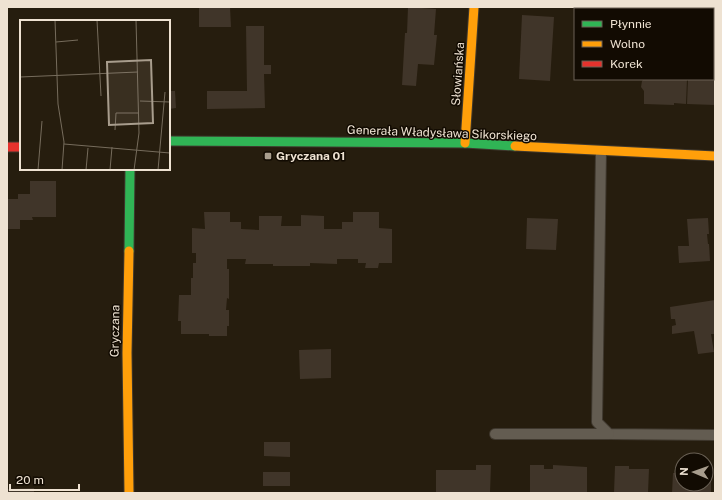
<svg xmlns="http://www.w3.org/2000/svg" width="722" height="500" viewBox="0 0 722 500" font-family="'Public Sans',sans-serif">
  <rect width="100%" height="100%" fill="#261d0e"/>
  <g fill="#403529">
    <polygon points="199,7 230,7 231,27 199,27"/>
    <polygon points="408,7 436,9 434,35 437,35 434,65 418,64 416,86 402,85 405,33 407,33"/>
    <polygon points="522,15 554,17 550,81 519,79"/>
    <polygon points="246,26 264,26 264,65 271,65 271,74 264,74 265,108 207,109 207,91 247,91"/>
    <polygon points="713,65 715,65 715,105 687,104 688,79 713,79"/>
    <polygon points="644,79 687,79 686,104 674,103 674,105 644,104 644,91 641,87 642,81"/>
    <polygon points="169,91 175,91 176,108 169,109"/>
    <polygon points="30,181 56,181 56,217 32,217 33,220 20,220 20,229 7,229 7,199 18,199 18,194 30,194"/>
    <polygon points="204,212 230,212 230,222 241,222 241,229 259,230 259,216 282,216 281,226 301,226 301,215 324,216 324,229 342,229 342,222 353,222 353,212 379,212 379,228 392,229 392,263 379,263 378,268 365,268 366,263 358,263 358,259 337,259 337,264 310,263 310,266 273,266 273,264 245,264 246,259 227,259 227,269 229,269 229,299 227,298 226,310 229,310 229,326 227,326 227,336 209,336 209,334 181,334 181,321 178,321 179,295 191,295 191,278 193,278 193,263 196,263 196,253 192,253 192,228 205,229"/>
    <polygon points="527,218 558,219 556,250 526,249"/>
    <polygon points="708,218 709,234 707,234 708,244 709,244 710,261 679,263 678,246 689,246 687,219"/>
    <polygon points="715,300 715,334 711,334 714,352 698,354 694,331 672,334 672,326 676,325 675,319 671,319 670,307"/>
    <polygon points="331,349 331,378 300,379 299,350"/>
    <polygon points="264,442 290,442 290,457 264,456"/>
    <polygon points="476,465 491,465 490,493 436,493 436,470 476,470"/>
    <polygon points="530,465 544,465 544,469 553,469 553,465 587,467 587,493 530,493"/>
    <polygon points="615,466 629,466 629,469 649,469 648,493 614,493"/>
    <rect x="263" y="472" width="27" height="14"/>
    <polygon points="673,473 682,473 682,484 706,484 706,480 711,480 711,493 672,493"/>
    <polygon points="34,488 34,493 7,493 7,489"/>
  </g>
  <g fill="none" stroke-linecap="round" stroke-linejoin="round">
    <g stroke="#3f382e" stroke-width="12">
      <g id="lane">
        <polyline points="601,151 597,422 609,434 715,435"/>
        <polyline points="495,434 609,434"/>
      </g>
    </g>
    <g stroke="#3f382e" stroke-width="11">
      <g id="fast">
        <polyline points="169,141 465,143 515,146"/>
        <polyline points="129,251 130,169"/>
      </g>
    </g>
    <g stroke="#3f382e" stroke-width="11">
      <g id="slow">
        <polyline points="465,143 474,7"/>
        <polyline points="515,146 715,156"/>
        <polyline points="129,251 127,353 129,493"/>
      </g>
    </g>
    <g stroke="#3f382e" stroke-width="11">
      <polyline id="jam" points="7,147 21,147"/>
    </g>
    <use href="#lane" stroke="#635c51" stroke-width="10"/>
    <use href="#fast" stroke="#30b455" stroke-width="9"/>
    <use href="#slow" stroke="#ff9f0a" stroke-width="9"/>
    <use href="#jam" stroke="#e5322d" stroke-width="9"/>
  </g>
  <rect fill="#a89d8d" stroke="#120b02" stroke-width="1.5" x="264" y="152" width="8" height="8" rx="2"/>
  <g text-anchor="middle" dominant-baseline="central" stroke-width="3" stroke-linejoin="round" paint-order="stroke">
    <g font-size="12" fill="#eee2d2" stroke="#120b02">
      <text transform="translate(458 74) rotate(-86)">Słowiańska</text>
      <text transform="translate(442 133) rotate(2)">Generała Władysława Sikorskiego</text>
      <text transform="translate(115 331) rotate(-89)">Gryczana</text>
    </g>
    <g font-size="12" font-weight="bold" fill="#eee2d2" stroke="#120b02" text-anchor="start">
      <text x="276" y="156">Gryczana 01</text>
    </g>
  </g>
  <g transform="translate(20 20)">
    <rect width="150" height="150" fill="#261d0e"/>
    <path fill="none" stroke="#766c5c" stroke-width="1" d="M35 0 38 84 44 122 42 150M77 0 81 76M36 22 58 20M0 57 118 52M120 81 150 82M95 110 96 93H119M44 124 150 133M18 150 22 101M66 150 68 128M90 150 92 127M114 150 119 113 116 0M138 150 145 72"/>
    <path fill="#a89d8d" fill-opacity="0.15" stroke="#a89d8d" stroke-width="2" d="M131 40 133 103 89 105 87 42Z"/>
    <rect width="150" height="150" fill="none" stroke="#eee2d2" stroke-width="2"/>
  </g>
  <rect width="722" height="500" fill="none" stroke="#eee2d2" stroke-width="16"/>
  <rect x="574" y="8" width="140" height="72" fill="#120b02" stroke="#6a6155"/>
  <rect x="582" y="21" width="20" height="6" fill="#30b455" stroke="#6a6155"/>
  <text x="610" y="28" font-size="12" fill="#eee2d2">Płynnie</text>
  <rect x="582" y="41" width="20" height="6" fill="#ff9f0a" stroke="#6a6155"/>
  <text x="610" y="48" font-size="12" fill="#eee2d2">Wolno</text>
  <rect x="582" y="61" width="20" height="6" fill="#e5322d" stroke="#6a6155"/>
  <text x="610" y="68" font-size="12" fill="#eee2d2">Korek</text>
  <g transform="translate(694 472) rotate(272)"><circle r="19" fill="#120b02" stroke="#6a6155"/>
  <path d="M0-3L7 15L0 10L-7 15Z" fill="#a89d8d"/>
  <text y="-6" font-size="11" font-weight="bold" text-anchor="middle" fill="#eee2d2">N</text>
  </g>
  <path d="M10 484v6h69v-6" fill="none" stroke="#eee2d2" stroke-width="2"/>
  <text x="16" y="484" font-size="12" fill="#eee2d2" stroke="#120b02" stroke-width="3" paint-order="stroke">20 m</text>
</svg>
